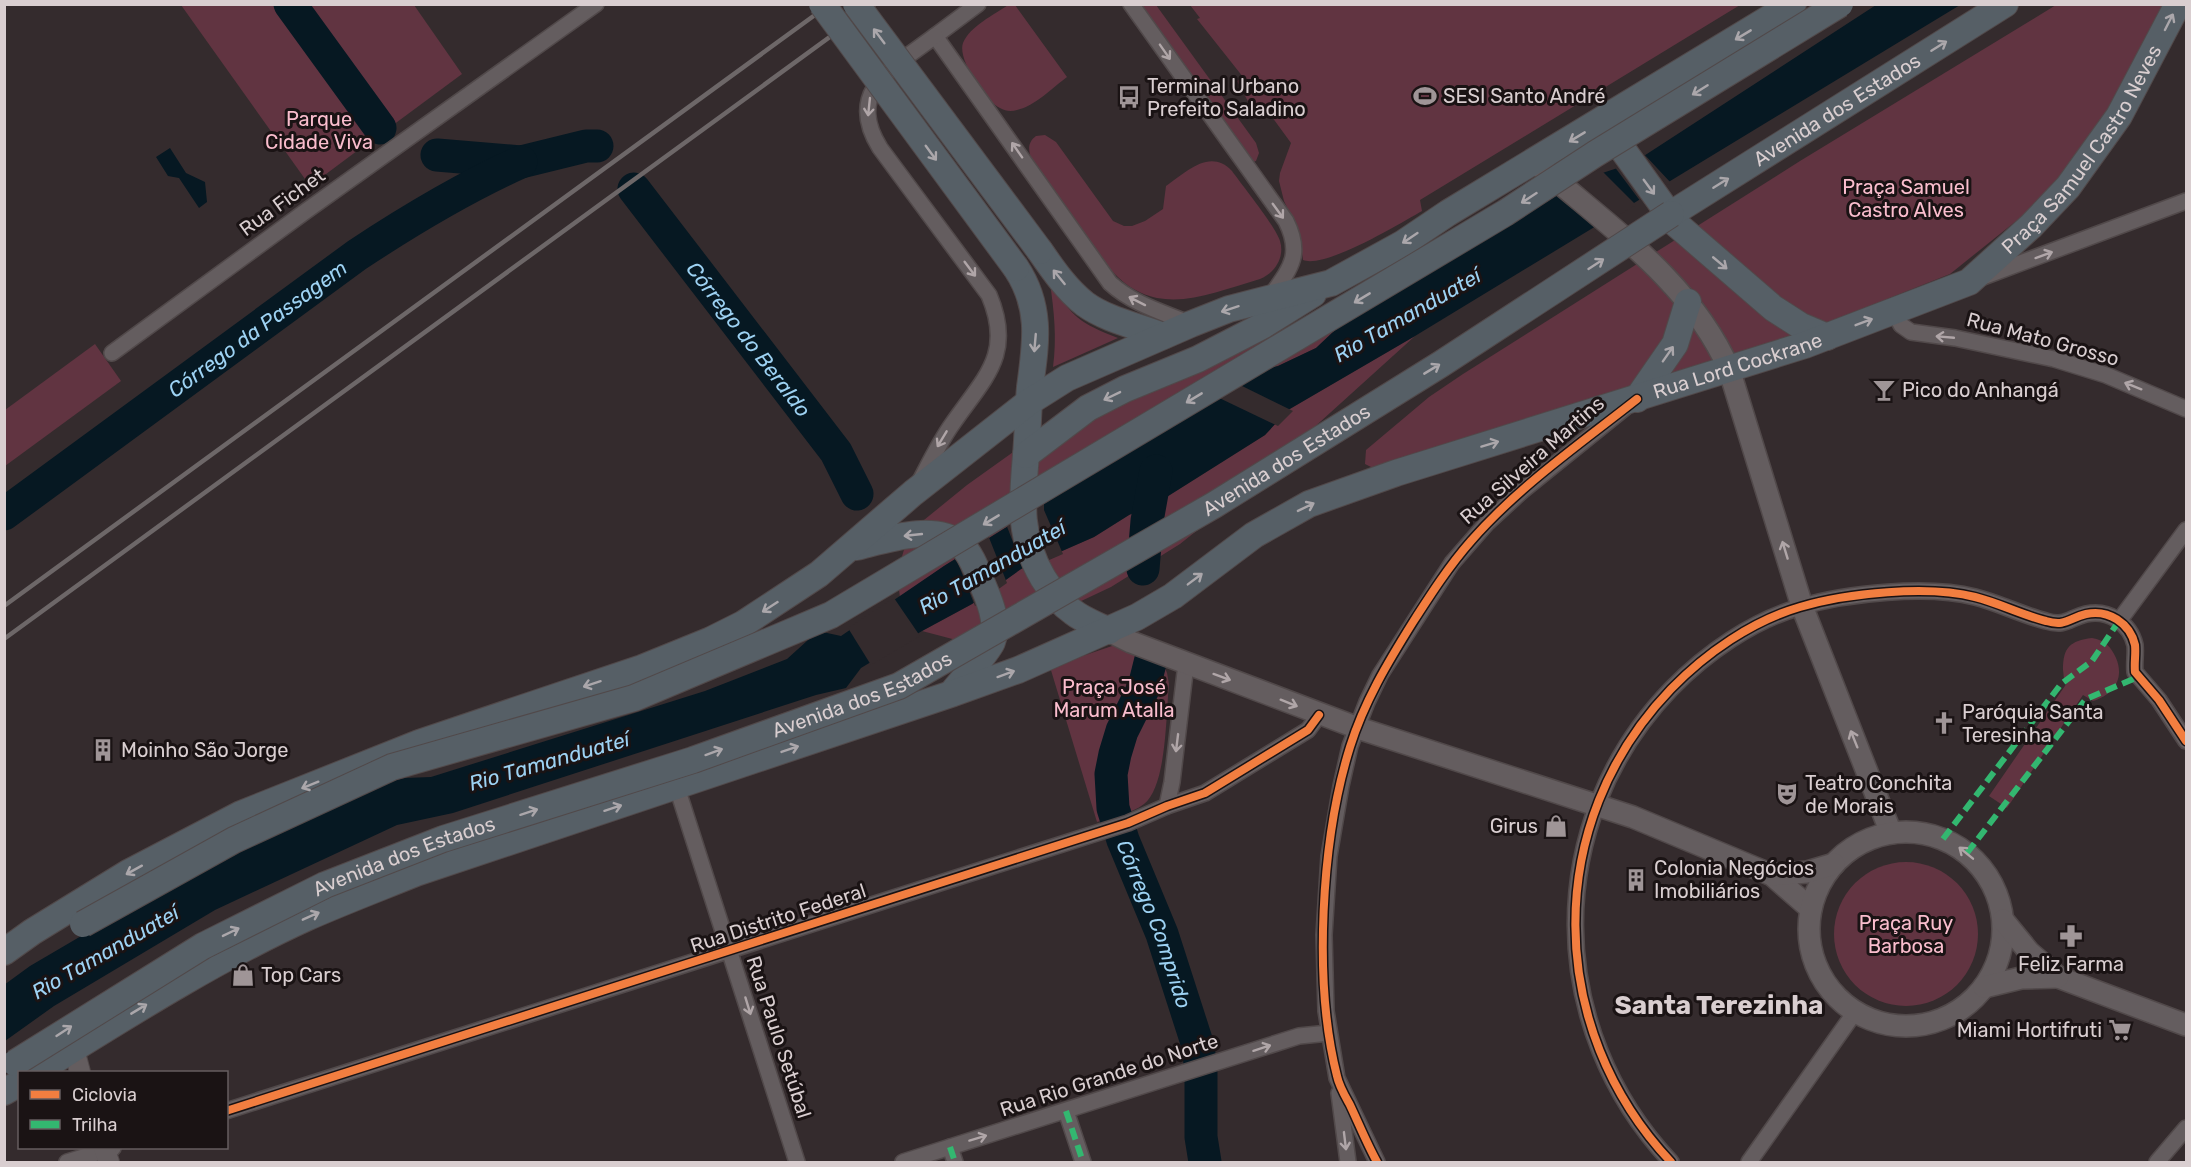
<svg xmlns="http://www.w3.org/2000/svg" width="2191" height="1167" viewBox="0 0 2191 1167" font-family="Rubik,sans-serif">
  <rect width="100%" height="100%" fill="#342b2d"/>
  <g fill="#613441">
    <polygon points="181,5 276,5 373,139 310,186"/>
    <polygon points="300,5 414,5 462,74 389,128"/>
    <path d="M1008 5H1015L1067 77C1052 88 1035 106 1017 110 1011 112 1005 111 1000 108 985 100 957 59 963 43 970 26 994 15 1008 5Z"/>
    <polygon points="1138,5 1156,5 1256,143 1259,153 1256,161 1253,162"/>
    <path d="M1190 5H1740L1420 200 1422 211C1401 223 1325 269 1303 260L1299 233 1284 201 1279 181 1280 173 1291 143 1267 110 1263 114 1251 107 1237 81 1243 77 1197 19 1200 18Z"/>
    <polygon points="2056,5 2166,5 2119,97 2046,197 1950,274 1809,330 1652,386 1375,469 1365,464 1366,450 1429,397 1463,374 1800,161"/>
    <path d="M1045 135 1056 142 1113 221 1124 226H1132L1145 221 1163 209 1166 186C1185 173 1210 147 1232 171 1242 185 1276 227 1280 241 1285 257 1275 273 1260 279 1205 295 1155 320 1110 269L1031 158C1028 149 1028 142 1036 136Z"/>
    <path d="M1050 283C1073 317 1079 323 1118 338L1053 367C1057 338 1054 311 1050 283Z"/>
    <polygon points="1365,302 1316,348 1278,366 1258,371 944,566 900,598 897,573 906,543 924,520 967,485 1016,450 1197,356"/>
    <polygon points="1415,336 1224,509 1180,544 1111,587 1060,611 1026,624 960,641 922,631 972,604 1021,569 1094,537 1129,515 1165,498 1265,435 1288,410"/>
    <polygon points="95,344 121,381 5,466 5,410"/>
    <path d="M2092 638C2105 640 2111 647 2116 658 2125 679 2113 695 2093 701L2083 695 2007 808 1989 796 2067 683C2063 679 2064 676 2063 670 2063 647 2070 641 2092 638Z"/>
    <path d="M1118 644 1163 663 1167 673 1169 684C1166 713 1167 786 1144 804 1131 814 1113 817 1097 822L1050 667Z"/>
    <circle cx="1906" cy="934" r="72"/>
  </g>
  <g fill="#061822">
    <polygon points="1876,5 1960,5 1415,336 1288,410 1265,435 1165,498 1129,515 1094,537 1021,569 972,604 922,631 861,668 846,688 816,695 453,813 397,825 215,910 54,1006 5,1041 4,985 30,966 199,867 380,784 405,778 431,777 705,691 787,659 818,631 841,636 944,566 1258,371 1278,366 1316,348 1365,302 1411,284 1584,179 1633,163"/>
    <polygon points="170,148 186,173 205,182 207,202 199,208 179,178 168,176 156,157"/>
  </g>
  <g fill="#342b2d">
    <polygon points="1643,153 1671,183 1641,202 1614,166 1632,160"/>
    <polygon points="1601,170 1636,205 1604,224 1558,191 1583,176"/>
    <polygon points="1234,382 1293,411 1278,426 1213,395"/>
    <polygon points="1044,500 1044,510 1063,554 1024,571 1006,524"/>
    <polygon points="988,535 1007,583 975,606 957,561 953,557"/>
    <polygon points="894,598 920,636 871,665 848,628"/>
  </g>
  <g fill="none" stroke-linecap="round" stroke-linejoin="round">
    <g stroke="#061822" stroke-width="33">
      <polyline points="290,4 380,128"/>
      <polyline points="437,155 521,162 586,146 597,146"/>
      <path id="s1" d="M634 189 836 452 857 494"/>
      <path id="s2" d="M4 514 357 255C410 220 463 188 521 162"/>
      <polyline points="1143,569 1147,521 1156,471"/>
      <path id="s3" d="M1151 659 1144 687 1122 731 1115 754 1111 774 1113 808 1123 840 1162 934 1198 1046 1201 1072V1137L1205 1162"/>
    </g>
    <g stroke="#51494a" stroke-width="18">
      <g id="minor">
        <path d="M978 4 935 36 1110 283C1133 304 1162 312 1191 324"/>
        <path d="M1131 4 1286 221C1303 255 1290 269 1270 297"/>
        <polyline points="1983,277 2186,201"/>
        <polyline points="1894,311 1901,325 1911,332 1955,338 2054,359 2106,375 2186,409"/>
        <polyline points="112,353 306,211 596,4"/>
        <path d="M919 483C930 462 940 441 953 423 985 377 1014 354 989 295L880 148C844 90 894 67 935 36"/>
        <polyline points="2119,621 2186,530"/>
        <polyline points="675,788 680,797 797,1162"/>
        <polyline points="1167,806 1172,782 1186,664"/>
        <polyline points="1339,1093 1348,1162"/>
        <polyline points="226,1111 1128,823 1167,806 1205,793 1308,730 1319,715"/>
        <polyline points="1066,1111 1083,1162"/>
        <polyline points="950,1147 955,1162"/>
        <polyline points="67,1162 113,1148"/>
        <polyline points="903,1162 1299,1036 1329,1033"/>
        <polyline points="1377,1162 1337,1078 1326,1011 1324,935 1329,856 1341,786 1350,746 1367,702 1380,675 1452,563 1487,523 1522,491 1626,407"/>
        <path d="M1671 1162C1545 1028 1542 823 1671 689 1706 653 1752 621 1800 607 1847 593 1928 585 1975 597 1999 603 2022 615 2046 621 2066 627 2069 618 2086 614 2108 609 2130 623 2135 645 2136 654 2134 663 2135 672L2159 700 2186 741"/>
        <polyline points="1749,1162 1855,1012"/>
        <polyline points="2157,1162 2186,1128"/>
      </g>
    </g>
    <g stroke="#51494a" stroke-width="22">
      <g id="tertiary">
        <polyline points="74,1049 80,1072"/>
        <polyline points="104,1148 109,1162"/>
      </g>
    </g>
    <g stroke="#51494a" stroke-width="24">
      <g id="secondary">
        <path d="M1535 162C1605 224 1690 280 1729 369L1802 606 1891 833"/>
        <polyline points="1109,631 1131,642 1358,728 1633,817 1772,875 1811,909"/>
        <circle cx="1906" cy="929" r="97"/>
        <polyline points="1772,875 1807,872 1834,864"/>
        <polyline points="2003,920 2029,952 2058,977 2186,1025"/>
        <polyline points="1984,987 2021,978 2058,977"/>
      </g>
    </g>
    <g stroke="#51494a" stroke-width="28">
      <g id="trunk">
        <polyline points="1612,118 1623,150 1676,224 1773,308 1801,326 1827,337"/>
        <path id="s4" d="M1671 214 2005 4"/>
        <path d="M1040 251C1053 270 1067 290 1085 304 1107 320 1138 326 1163 336"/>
        <path d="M1016 268C1042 307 1036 343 1030 387 1028 409 1028 432 1026 455 1022 501 1018 536 1043 578 1051 591 1060 603 1073 612 1083 620 1097 625 1109 631"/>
        <polyline points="1637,399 1675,344 1688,302"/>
        <polyline points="1026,455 1088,408 1125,389 1198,359 1262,326 1313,294"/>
        <path d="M856 547C885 540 934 523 960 544 972 554 978 574 984 588 991 604 999 625 992 642 987 654 961 681 952 693"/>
        <polyline points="4,952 32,932 128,873 241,814 419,743 642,668 711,640 743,624 819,574 913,493 1029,402 1067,378 1191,324 1229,309 1331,283 1402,244 1448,213 1793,4"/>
        <path id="s5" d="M36 1072C123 1018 212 961 306 918 342 902 379 888 416 873L951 694 1018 670 1137 617 1173 596 1254 535 1309 504 1396 473 1805 345 1969 282 2031 226 2068 187 2119 116 2178 4"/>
        <polyline points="4,1092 20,1083"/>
      </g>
    </g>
    <use href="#minor" stroke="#645d5f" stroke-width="15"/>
    <use href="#tertiary" stroke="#645d5f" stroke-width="20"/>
    <use href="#secondary" stroke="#645d5f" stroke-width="21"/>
    <use href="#trunk" stroke="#565f66" stroke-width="26"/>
    <g stroke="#6d6768" stroke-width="4.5">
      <polyline points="4,606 830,4"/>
      <polyline points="4,639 875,4"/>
    </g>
    <g stroke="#51494a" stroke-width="28" stroke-linecap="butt">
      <g id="trunk-bridge">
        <polyline points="822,4 1016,268"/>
        <polyline points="856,4 1040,251"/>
        <polyline points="83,924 234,840 392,767 634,698 831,615 1505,213 1595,154 1840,4"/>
        <path id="s6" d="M15 1063 203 946 325 885 443 839 693 760 899 686 1214 505 1441 364 1671 214"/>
      </g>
    </g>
    <use href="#trunk-bridge" stroke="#565f66" stroke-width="26"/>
    <g stroke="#33b770" stroke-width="6" stroke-dasharray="12 6" stroke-linecap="butt">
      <polyline points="1943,839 2061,684 2092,661 2119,621"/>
      <polyline points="1967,853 2086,699 2138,677"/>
      <polyline points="1066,1111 1083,1162"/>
      <polyline points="950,1147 955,1162"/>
    </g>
    <g stroke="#1a1314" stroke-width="11">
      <g id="cycleway">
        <polyline points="226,1111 1128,823 1167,806 1205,793 1308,730 1319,715"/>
        <path d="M1377 1162C1367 1144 1359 1124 1350 1105 1345 1096 1339 1086 1337 1076 1313 982 1321 840 1350 747 1364 702 1388 662 1413 622 1431 594 1449 566 1471 541 1519 486 1580 444 1637 399"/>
        <path d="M1671 1162C1545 1028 1542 823 1671 689 1706 653 1752 621 1800 607 1847 593 1928 585 1975 597 1999 603 2022 615 2046 621 2066 627 2069 618 2086 614 2108 609 2130 623 2135 645 2136 654 2134 663 2135 672L2159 700 2186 741"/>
      </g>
    </g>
    <use href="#cycleway" stroke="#f27e40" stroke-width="8"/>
  </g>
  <defs><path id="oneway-shaft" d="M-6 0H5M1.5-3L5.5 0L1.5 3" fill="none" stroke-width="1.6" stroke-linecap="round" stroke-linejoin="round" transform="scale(1.5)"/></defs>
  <g stroke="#aba7ab">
    <use href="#oneway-shaft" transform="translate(2169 22) rotate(-63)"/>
    <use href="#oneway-shaft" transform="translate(1743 35) rotate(149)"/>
    <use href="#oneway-shaft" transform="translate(879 36) rotate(-127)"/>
    <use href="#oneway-shaft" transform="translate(1939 46) rotate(-32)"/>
    <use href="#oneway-shaft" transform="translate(1700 90) rotate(148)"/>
    <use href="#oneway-shaft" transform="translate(1577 137) rotate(149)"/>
    <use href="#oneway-shaft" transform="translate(931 153) rotate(54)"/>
    <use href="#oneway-shaft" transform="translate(1721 183) rotate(-32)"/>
    <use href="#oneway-shaft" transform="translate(1649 187) rotate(54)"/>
    <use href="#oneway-shaft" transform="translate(1529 198) rotate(147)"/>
    <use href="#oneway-shaft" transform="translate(1410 238) rotate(146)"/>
    <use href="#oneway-shaft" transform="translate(1720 263) rotate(40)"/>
    <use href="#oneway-shaft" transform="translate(1596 264) rotate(-33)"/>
    <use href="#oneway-shaft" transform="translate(1059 277) rotate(-129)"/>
    <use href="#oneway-shaft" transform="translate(1362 298) rotate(149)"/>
    <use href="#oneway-shaft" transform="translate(1230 309) rotate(162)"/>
    <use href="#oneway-shaft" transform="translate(1864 322) rotate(-21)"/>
    <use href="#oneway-shaft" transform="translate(1035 343) rotate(95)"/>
    <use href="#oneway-shaft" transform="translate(1668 354) rotate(-55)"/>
    <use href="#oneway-shaft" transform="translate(1432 369) rotate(-31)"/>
    <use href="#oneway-shaft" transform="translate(1112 396) rotate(154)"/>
    <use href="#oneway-shaft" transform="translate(1194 398) rotate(149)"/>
    <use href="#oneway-shaft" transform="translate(1490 444) rotate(-17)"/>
    <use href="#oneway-shaft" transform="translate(1306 507) rotate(-26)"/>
    <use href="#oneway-shaft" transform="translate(991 520) rotate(149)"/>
    <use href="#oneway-shaft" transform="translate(913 535) rotate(174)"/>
    <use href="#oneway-shaft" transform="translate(1195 579) rotate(-37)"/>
    <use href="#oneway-shaft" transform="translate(770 607) rotate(147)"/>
    <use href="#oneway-shaft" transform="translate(1006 674) rotate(-20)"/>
    <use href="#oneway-shaft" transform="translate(592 684) rotate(162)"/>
    <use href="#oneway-shaft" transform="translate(790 749) rotate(-19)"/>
    <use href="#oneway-shaft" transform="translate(714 752) rotate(-20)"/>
    <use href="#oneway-shaft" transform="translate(310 785) rotate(158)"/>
    <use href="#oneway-shaft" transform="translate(613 808) rotate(-18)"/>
    <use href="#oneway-shaft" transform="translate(529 812) rotate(-18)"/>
    <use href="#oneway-shaft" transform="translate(134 870) rotate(151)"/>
    <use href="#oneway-shaft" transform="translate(311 916) rotate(-24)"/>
    <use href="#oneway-shaft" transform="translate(231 932) rotate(-26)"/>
    <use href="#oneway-shaft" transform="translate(139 1009) rotate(-31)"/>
    <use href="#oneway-shaft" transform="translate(64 1031) rotate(-33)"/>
  </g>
  <g stroke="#b0a6a8">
    <use href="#oneway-shaft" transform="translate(1165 52) rotate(55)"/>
    <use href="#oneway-shaft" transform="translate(869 107) rotate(96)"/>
    <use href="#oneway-shaft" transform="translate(1017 150) rotate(-125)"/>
    <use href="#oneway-shaft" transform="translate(1278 211) rotate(54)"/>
    <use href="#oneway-shaft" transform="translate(2044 255) rotate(-20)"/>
    <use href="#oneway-shaft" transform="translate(970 269) rotate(53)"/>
    <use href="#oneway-shaft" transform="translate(1137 301) rotate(-153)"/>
    <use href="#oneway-shaft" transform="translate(1945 337) rotate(-175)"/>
    <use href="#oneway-shaft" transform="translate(2133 386) rotate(-158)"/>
    <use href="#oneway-shaft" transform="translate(942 439) rotate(121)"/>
    <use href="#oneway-shaft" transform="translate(1785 550) rotate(-107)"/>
    <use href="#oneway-shaft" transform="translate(1222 677) rotate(20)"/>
    <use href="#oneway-shaft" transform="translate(1289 703) rotate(22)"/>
    <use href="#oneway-shaft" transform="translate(1854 739) rotate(-112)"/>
    <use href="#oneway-shaft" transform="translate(1177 743) rotate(97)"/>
    <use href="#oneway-shaft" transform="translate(1966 853) rotate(-141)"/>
    <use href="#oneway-shaft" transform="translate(748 1006) rotate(73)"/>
    <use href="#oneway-shaft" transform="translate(1262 1048) rotate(-18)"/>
    <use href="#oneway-shaft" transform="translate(978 1138) rotate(-17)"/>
    <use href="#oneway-shaft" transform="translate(1345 1141) rotate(83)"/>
  </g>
  <defs>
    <g id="stadium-bare" transform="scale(1.8)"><path d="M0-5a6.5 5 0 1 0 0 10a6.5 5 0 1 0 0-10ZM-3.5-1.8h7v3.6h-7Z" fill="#9f9597" stroke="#1a1314" stroke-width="2.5" paint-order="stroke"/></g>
    <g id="bus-bare" transform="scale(1.8)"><path d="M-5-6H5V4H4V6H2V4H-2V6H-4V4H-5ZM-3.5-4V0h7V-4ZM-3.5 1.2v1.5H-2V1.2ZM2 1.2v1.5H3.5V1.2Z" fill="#9f9597" stroke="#1a1314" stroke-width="2.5" paint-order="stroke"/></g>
    <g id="bar-bare" transform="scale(1.8)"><path d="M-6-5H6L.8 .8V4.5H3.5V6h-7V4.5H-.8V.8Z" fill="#9f9597" stroke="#1a1314" stroke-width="2.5" paint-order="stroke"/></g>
    <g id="church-bare" transform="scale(1.8)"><path d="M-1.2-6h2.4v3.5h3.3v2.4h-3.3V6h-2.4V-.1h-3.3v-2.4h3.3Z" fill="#9f9597" stroke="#1a1314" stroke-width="2.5" paint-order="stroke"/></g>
    <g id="building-bare" transform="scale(1.8)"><path d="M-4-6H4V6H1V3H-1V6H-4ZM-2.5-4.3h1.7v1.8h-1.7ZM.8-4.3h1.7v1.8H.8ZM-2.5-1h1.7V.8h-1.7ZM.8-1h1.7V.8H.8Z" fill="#9f9597" stroke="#1a1314" stroke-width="2.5" paint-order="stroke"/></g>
    <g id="theatre-bare" transform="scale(1.8)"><path d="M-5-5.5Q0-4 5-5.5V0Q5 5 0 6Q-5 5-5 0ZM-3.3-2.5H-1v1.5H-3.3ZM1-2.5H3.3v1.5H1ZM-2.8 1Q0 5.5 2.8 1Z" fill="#9f9597" stroke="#1a1314" stroke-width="2.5" paint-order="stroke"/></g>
    <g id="shop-bare" transform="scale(1.8)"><path d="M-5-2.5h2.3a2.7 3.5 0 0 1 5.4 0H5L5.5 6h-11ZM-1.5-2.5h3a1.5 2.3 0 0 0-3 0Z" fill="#9f9597" stroke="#1a1314" stroke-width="2.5" paint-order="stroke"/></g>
    <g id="pharmacy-bare" transform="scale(1.8)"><path d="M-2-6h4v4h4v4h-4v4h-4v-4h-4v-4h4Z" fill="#9f9597" stroke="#1a1314" stroke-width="2.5" paint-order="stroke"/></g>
    <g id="supermarket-bare" transform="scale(1.8)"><path d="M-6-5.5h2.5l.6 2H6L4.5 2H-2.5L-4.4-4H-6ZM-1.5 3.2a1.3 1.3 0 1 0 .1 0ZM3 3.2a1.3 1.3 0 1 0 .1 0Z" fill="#9f9597" stroke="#1a1314" stroke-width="2.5" paint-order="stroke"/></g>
  </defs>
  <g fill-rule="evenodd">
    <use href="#stadium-bare" x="1425" y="96"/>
    <use href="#bus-bare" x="1129" y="97"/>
    <use href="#bar-bare" x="1884" y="390"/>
    <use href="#church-bare" x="1944" y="723"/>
    <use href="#building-bare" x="103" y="750"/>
    <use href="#theatre-bare" x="1787" y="794"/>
    <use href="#shop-bare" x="1556" y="826"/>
    <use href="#building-bare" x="1636" y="880"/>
    <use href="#pharmacy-bare" x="2071" y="936"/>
    <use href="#shop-bare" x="243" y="975"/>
    <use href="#supermarket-bare" x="2120" y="1030"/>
  </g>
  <g text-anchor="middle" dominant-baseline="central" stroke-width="6" stroke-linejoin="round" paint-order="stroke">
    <g font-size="20" fill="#d9ced0" stroke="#1a1314" text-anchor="start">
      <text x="1147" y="86">Terminal Urbano<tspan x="1147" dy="23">Prefeito Saladino</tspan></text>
      <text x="1443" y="96">SESI Santo André</text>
      <text x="1902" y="390">Pico do Anhangá</text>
      <text x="1962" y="712">Paróquia Santa<tspan x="1962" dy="23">Teresinha</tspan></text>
      <text x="121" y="750">Moinho São Jorge</text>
      <text x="1805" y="783">Teatro Conchita<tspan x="1805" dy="23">de Morais</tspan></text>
      <text x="1538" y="826" text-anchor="end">Girus</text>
      <text x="1654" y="868">Colonia Negócios<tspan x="1654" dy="23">Imobiliários</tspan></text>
      <text x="2071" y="964" text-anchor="middle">Feliz Farma</text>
      <text x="261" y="975">Top Cars</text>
      <text x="2102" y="1030" text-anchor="end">Miami Hortifruti</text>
    </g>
    <g font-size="20" fill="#d9ced0" stroke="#1a1314">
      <text stroke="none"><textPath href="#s4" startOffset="196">Avenida dos Estados</textPath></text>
      <text stroke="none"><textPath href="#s5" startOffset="2274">Praça Samuel Castro Neves</textPath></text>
      <text transform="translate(282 202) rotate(-36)">Rua Fichet</text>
      <text transform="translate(2043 339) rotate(15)">Rua Mato Grosso</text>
      <text stroke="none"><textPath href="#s5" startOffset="1852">Rua Lord Cockrane</textPath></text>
      <text stroke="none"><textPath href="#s6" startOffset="1414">Avenida dos Estados</textPath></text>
      <text transform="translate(1532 460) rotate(-41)">Rua Silveira Martins</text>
      <text stroke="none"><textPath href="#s6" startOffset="928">Avenida dos Estados</textPath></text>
      <text stroke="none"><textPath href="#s6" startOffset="442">Avenida dos Estados</textPath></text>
      <text transform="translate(778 918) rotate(-18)">Rua Distrito Federal</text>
      <text transform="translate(779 1037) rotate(72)">Rua Paulo Setúbal</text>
      <text transform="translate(1109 1075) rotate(-18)">Rua Rio Grande do Norte</text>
    </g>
    <g font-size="20" fill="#fabdcd" stroke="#1a1314">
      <text x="319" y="119">Parque<tspan x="319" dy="23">Cidade Viva</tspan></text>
      <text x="1906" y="187">Praça Samuel<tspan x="1906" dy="23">Castro Alves</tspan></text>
      <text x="1114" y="687">Praça José<tspan x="1114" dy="23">Marum Atalla</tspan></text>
      <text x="1906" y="923">Praça Ruy<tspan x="1906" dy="23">Barbosa</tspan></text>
    </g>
    <g font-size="21" font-style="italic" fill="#9dd2f3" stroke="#1a1314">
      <text transform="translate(1407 315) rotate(-30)">Rio Tamanduateí</text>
      <text stroke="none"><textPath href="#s2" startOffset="314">Córrego da Passagem</textPath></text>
      <text stroke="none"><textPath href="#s1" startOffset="189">Córrego do Beraldo</textPath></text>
      <text transform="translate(992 567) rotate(-30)">Rio Tamanduateí</text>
      <text transform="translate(549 761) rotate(-16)">Rio Tamanduateí</text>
      <text stroke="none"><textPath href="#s3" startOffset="280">Córrego Comprido</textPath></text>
      <text transform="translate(105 952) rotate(-30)">Rio Tamanduateí</text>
    </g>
    <g font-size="26" font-weight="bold" fill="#d9ced0" stroke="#1a1314">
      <text x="1719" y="1005">Santa Terezinha</text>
    </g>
  </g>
  <rect width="2191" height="1167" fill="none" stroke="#d9ced0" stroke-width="12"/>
  <rect x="18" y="1071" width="210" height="78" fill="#1a1314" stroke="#665e5f" stroke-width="1.5"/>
  <rect x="30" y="1090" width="30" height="9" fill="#f27e40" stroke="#665e5f" stroke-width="1.5"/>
  <text x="72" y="1101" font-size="18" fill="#d9ced0">Ciclovia</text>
  <rect x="30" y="1120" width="30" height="9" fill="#33b770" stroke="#665e5f" stroke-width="1.5"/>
  <text x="72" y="1131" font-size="18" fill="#d9ced0">Trilha</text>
</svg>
